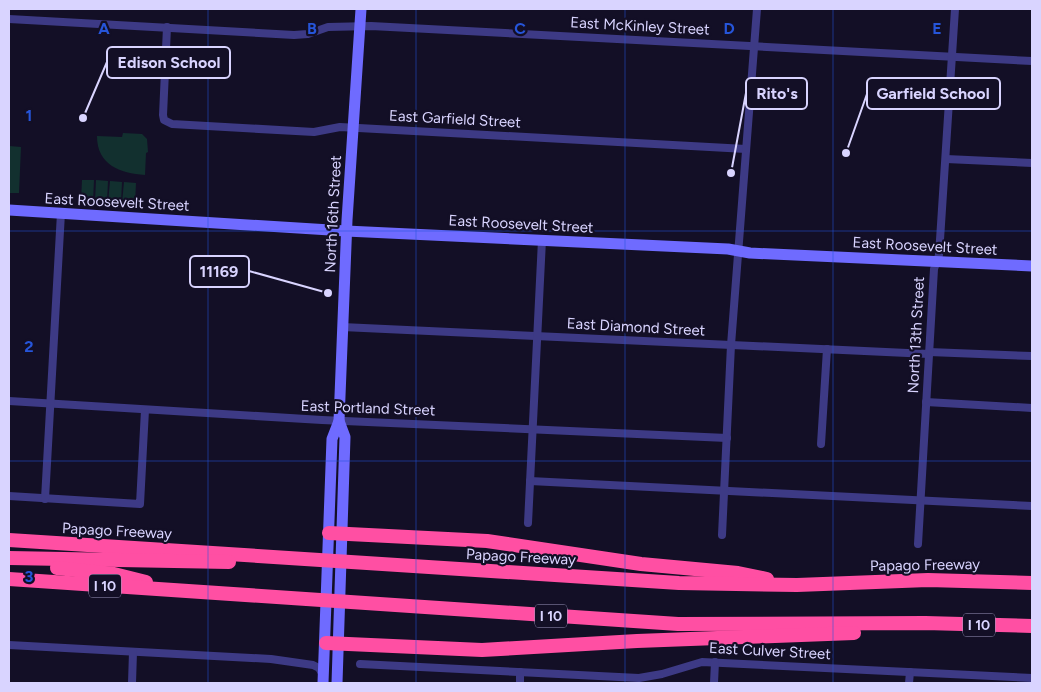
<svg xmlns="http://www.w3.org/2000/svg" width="1041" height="692" viewBox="0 0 1041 692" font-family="Figtree,sans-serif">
  <rect width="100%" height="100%" fill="#130f26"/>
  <g fill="#12302f">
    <path d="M123 133 142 134 147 139 148 152 146 153 145 175C120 173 97 165 97 136L122 137Z"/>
    <polygon points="9,146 21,147 19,193 9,193"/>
    <polygon points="82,180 94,180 93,202 81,201"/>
    <polygon points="96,180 108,181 107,202 95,202"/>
    <polygon points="110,181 122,182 121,203 108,203"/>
    <polygon points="124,182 136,183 135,204 122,203"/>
  </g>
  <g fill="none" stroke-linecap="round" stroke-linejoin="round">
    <g stroke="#3d3a85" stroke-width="8">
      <polyline points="9,19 294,35 308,34 328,27 371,26 1032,61"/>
      <polyline points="167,27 163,115 164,120 172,124 314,132 340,127 746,149"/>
      <polyline points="946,159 1032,163"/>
      <polyline points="342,327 929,354"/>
      <polyline points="929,352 1032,356"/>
      <polyline points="9,401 322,420 727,438"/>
      <polyline points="926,402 1032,408"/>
      <polyline points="821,444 827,349"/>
      <polyline points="530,481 1032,506"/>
      <polyline points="9,496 140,504 145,410"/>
      <polyline points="45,499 61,213"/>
      <polyline points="528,523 542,240"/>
      <polyline points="722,535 731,345 757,9"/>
      <polyline points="918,544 934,269 939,255 955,9"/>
      <polyline points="9,645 271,659 313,665 319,668 323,675"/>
      <polyline points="360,664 639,678 662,674 702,662 1032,678"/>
      <polyline points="132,683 133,652"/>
      <polyline points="520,683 520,672"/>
      <polyline points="714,683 715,662"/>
      <polyline points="909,683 910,672"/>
    </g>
    <g stroke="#6f6bff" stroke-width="11">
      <polyline points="9,210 346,231 728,249 750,253 1032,266"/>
      <polyline points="323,683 332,439 339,421 347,220 361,9"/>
      <polyline points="337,683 345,437 339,421"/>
    </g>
    <g stroke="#ff4fa3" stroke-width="14">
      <polyline points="329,533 487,541 641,564 738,573 767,579"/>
      <polyline points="9,540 679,583 797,585 928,580 1032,583"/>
      <polyline points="9,558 229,562"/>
      <polyline points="57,568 114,574 146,582"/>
      <polyline points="9,579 678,624 925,623 1032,626"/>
      <polyline points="326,643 482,650 637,641 854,633"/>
    </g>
  </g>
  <path fill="none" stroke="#2655da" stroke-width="1" stroke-opacity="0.55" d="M208 9V683M416 9V683M625 9V683M833 9V683M9 231H1032M9 461H1032"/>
  <g text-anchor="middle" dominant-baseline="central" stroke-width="4.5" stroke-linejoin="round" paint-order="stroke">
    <g fill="#130f26" stroke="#9e99be" stroke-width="1">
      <rect x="89" y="574.5" width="32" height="23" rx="4"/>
      <rect x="535" y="604.5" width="32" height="23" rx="4"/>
      <rect x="963" y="613.5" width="32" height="23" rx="4"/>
    </g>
    <g font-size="14" font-weight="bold" fill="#d9d4ff">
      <text x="105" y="586">I 10</text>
      <text x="551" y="616">I 10</text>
      <text x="979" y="625">I 10</text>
    </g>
    <g font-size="15" fill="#d9d4ff" stroke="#130f26">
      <text transform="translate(640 26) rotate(3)">East McKinley Street</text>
      <text transform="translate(455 119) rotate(3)">East Garfield Street</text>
      <text transform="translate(117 202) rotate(3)">East Roosevelt Street</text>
      <text transform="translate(333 214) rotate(-87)">North 16th Street</text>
      <text transform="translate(521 224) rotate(3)">East Roosevelt Street</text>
      <text transform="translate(925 246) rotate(3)">East Roosevelt Street</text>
      <text transform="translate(636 327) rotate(3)">East Diamond Street</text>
      <text transform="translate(916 335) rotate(-87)">North 13th Street</text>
      <text transform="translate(368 408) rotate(2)">East Portland Street</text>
      <text transform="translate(117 531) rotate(3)">Papago Freeway</text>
      <text transform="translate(521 557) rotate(3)">Papago Freeway</text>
      <text transform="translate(925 565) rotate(-1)">Papago Freeway</text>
      <text transform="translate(770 651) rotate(3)">East Culver Street</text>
    </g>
  </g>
  <g font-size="16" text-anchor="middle" font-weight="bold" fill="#2655da" stroke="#130f26" stroke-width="4.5" stroke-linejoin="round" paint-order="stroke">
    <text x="104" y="34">A</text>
    <text x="312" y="34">B</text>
    <text x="520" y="34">C</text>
    <text x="729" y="34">D</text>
    <text x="937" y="34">E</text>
    <text x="29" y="121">1</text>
    <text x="29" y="352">2</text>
    <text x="29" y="582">3</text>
  </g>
  <path fill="none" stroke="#d9d4ff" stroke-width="2" d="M83 118L107 62M731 173L746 93M846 153L867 94M328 293L249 271"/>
  <g fill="#d9d4ff" stroke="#130f26" stroke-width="2">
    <circle cx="83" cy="118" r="5"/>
    <circle cx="731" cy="173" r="5"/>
    <circle cx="846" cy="153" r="5"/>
    <circle cx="328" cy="293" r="5"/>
  </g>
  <g fill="#130f26" stroke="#d9d4ff" stroke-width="2">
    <rect x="107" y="47" width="123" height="31" rx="5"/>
    <rect x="746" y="78" width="61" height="31" rx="5"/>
    <rect x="867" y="78" width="133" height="31" rx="5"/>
    <rect x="190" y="256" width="59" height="31" rx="5"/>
  </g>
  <g font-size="16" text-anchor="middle" font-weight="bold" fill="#d9d4ff">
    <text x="169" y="68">Edison School</text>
    <text x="777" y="99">Rito's</text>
    <text x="933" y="99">Garfield School</text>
    <text x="219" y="277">11169</text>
  </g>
  <rect width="1041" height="692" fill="none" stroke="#d9d4ff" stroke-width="20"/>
</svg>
